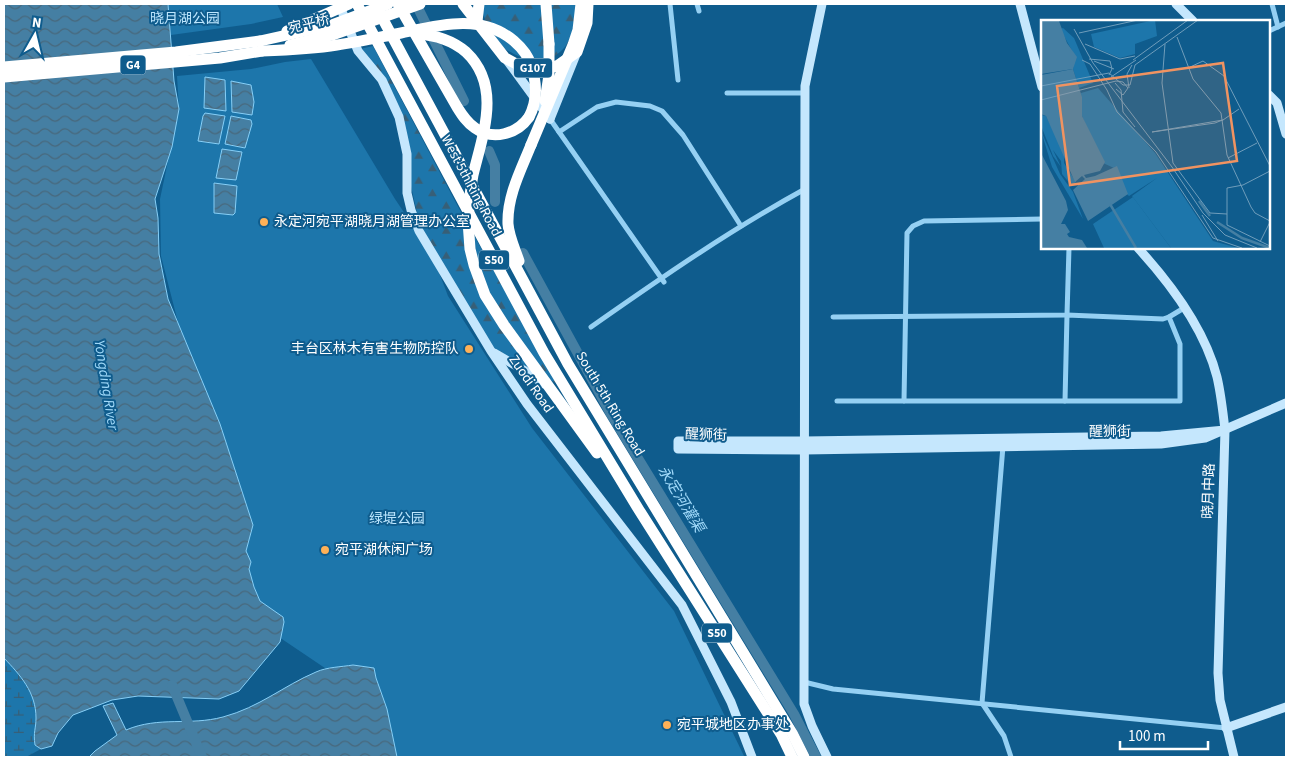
<svg xmlns="http://www.w3.org/2000/svg" width="1290" height="761" viewBox="0 0 1290 761" font-family="'Source Sans 3','Noto Sans SC',sans-serif">
  <defs>
    <pattern id="forest-firs" width="22" height="20" patternUnits="userSpaceOnUse" patternTransform="scale(1.25)"><rect width="22" height="20" fill="#1d76ab"/><path d="M5 1l3.5 6h-7zM16 11l3.5 6h-7z" fill="#375f77"/></pattern>
    <pattern id="wetland-marsh" width="20" height="14" patternUnits="userSpaceOnUse" patternTransform="scale(1.25)"><rect width="20" height="14" fill="#1d76ab"/><path d="M1 5h8M5 5V1M11 12h8M15 12V8" fill="none" stroke="#375f77"/></pattern>
    <pattern id="water-waves" width="16" height="10" patternUnits="userSpaceOnUse" patternTransform="scale(1.25)"><rect width="16" height="10" fill="#457fa3"/><path d="M0 5q4-4 8 0t8 0" fill="none" stroke="#48687c"/></pattern>
  </defs>
  <rect width="100%" height="100%" fill="#0f5c8d"/>
  <g fill="url(#forest-firs)">
    <path d="M481 4H577C574 17 574 38 564 48 550 64 531 62 514 54 511 52 507 51 504 48 492 37 483 19 481 4Z"/>
    <polygon points="373,46 456,203 556,383 527,369 492,347 420,226 411,186 411,152 403,121 360,49"/>
  </g>
  <path fill="url(#wetland-marsh)" d="M4 658C20 675 36 692 36 718 36 729 33 732 35 745L41 749 26 757H4Z"/>
  <g fill="#1d76ab">
    <polygon points="168,4 277,4 283,17 251,24 171,35"/>
    <polygon points="311,59 395,199 432,254 448,296 532,428 674,611 744,756 741,757 373,757 362,693 270,631 230,547 210,447 161,256 160,199 179,109 177,76 251,69 285,62"/>
  </g>
  <g fill="url(#water-waves)" stroke="#86cff7">
    <path d="M4 4H168L174 81 179 109 172 147 155 199 158 218 159 254 168 299 220 424 253 525 246 551 251 562 249 569 254 587 260 601 283 617 284 622 280 642 239 691 219 699 138 696 112 700 73 715 58 733 52 746 41 749 35 745C33 732 36 729 36 718 36 692 20 675 4 658Z"/>
    <polygon points="205,77 225,80 226,111 204,108"/>
    <polygon points="231,81 251,85 254,102 252,115 232,112"/>
    <polygon points="205,113 225,116 219,144 198,141 203,116"/>
    <polygon points="231,116 251,120 252,124 245,148 225,144"/>
    <polygon points="222,149 242,152 236,180 216,178"/>
    <polygon points="214,183 237,186 235,213 233,215 214,213"/>
    <path d="M353 665 374 668 376 678 387 709 397 757H89L95 751 117 735 103 706 113 703 126 730C159 716 189 726 223 717 260 707 283 686 316 672 327 667 341 667 353 665Z"/>
  </g>
  <g fill="none" stroke-linecap="round" stroke-linejoin="round">
    <g stroke="#457fa3" stroke-width="10">
      <polyline points="416,4 464,101"/>
      <polyline points="489,151 495,165 495,202"/>
      <polyline points="523,253 611,414 794,714 816,757"/>
      <polyline points="172,685 202,757"/>
    </g>
    <g stroke="#95d0f3" stroke-width="5">
      <polyline points="670,4 678,80"/>
      <polyline points="697,4 699,11"/>
      <polyline points="1272,4 1278,27"/>
      <polyline points="1269,31 1286,23"/>
      <polyline points="727,93 805,93"/>
      <polyline points="550,119 664,282"/>
      <polyline points="559,132 597,107 616,102 650,106 662,111 683,135 741,226"/>
      <polyline points="833,317 1067,315 1069,248"/>
      <path d="M591 327C661 278 730 230 805 189"/>
      <polyline points="837,401 1180,401 1180,344 1169,317 1184,308"/>
      <polyline points="904,401 907,233 913,226 924,221 1042,219"/>
      <polyline points="1065,401 1067,315 1163,319 1169,317"/>
      <polyline points="1003,446 982,703 1004,736 1011,757"/>
      <polyline points="804,682 833,689 1226,728"/>
    </g>
    <g stroke="#c5e7fd" stroke-width="9">
      <polyline points="339,4 358,51 382,80 399,117 407,154 407,193 411,210 419,231 491,351 527,404 682,605 731,702 752,757"/>
      <polyline points="822,4 805,86 804,704 812,726 827,757"/>
      <polyline points="1020,4 1042,87"/>
      <polyline points="1176,4 1193,21"/>
      <polyline points="506,59 550,119"/>
      <polyline points="1269,95 1277,103 1286,134"/>
      <polyline points="550,119 577,52"/>
      <path d="M1138 248C1170 283 1205 330 1217 377 1221 394 1223 412 1225 430L1218 673 1220 700 1234 757"/>
      <polyline points="494,353 525,371 544,384"/>
      <polyline points="1225,430 1161,436 804,441 678,441 678,449 804,450 1161,444 1205,438 1286,403"/>
      <polyline points="1226,728 1286,707"/>
    </g>
    <g stroke="#fff" stroke-width="11">
      <polyline points="357,4 544,353 639,510 781,734 792,757"/>
      <path d="M398 4 457 107C462 115 467 123 475 128 493 141 517 134 529 117"/>
      <polyline points="463,4 505,58 520,66 543,69 557,66 577,52 587,23 588,4"/>
      <polyline points="546,4 549,44"/>
      <polyline points="378,10 568,364 792,733 804,757"/>
      <polyline points="477,21 479,4"/>
      <polyline points="4,67 176,52 260,41"/>
      <polyline points="4,77 220,58 262,51"/>
      <polyline points="468,221 470,249 474,265 485,295 504,325 597,453"/>
      <path d="M519 261C515 249 509 237 508 224 507 196 521 170 531 145"/>
    </g>
    <g stroke="#fff" stroke-width="11">
      <polyline points="287,31 349,4"/>
      <path d="M417 34C435 35 452 40 466 52 502 86 483 134 473 175 470 190 469 205 468 221"/>
      <polyline points="260,41 332,25 388,4"/>
      <polyline points="290,45 332,35 420,4"/>
      <path d="M262 51C287 50 312 49 337 45 359 42 380 37 401 33 439 25 481 13 514 41 522 48 528 55 531 65 537 83 538 100 529 117"/>
      <polyline points="545,101 549,75 549,44"/>
      <polyline points="531,145 573,45 578,30 581,4"/>
    </g>
  </g>
  <g fill="#ffb157" stroke="#0f5c8d" stroke-width="2">
    <circle cx="264" cy="222" r="5"/>
    <circle cx="469" cy="349" r="5"/>
    <circle cx="325" cy="550" r="5"/>
    <circle cx="667" cy="725" r="5"/>
  </g>
  <g text-anchor="middle" dominant-baseline="central" stroke-width="4" stroke-linejoin="round" paint-order="stroke">
    <g fill="#0f5c8d" stroke="#b7cedd" stroke-width="1">
      <rect x="120.5" y="55.5" width="25" height="19" rx="4"/>
      <rect x="514" y="58.5" width="38" height="19" rx="4"/>
      <rect x="479" y="250.5" width="30" height="19" rx="4"/>
      <rect x="702" y="623.5" width="30" height="19" rx="4"/>
    </g>
    <g font-size="12" font-weight="bold" fill="#fff">
      <text x="133" y="65">G4</text>
      <text x="533" y="68">G107</text>
      <text x="494" y="260">S50</text>
      <text x="717" y="633">S50</text>
    </g>
    <g font-size="14" fill="#bde6fe" stroke="#0f5c8d">
      <text x="185" y="19">晓月湖公园</text>
      <text x="397" y="519">绿堤公园</text>
    </g>
    <g font-size="14" fill="#fff" stroke="#0f5c8d">
      <text transform="translate(309 24) rotate(-14)">宛平桥</text>
      <text transform="translate(471 186) rotate(62)">West 5th Ring Road</text>
      <text transform="translate(531 384) rotate(55)">Zuodi Road</text>
      <text transform="translate(610 404) rotate(59)">South 5th Ring Road</text>
      <text transform="translate(1110 432) rotate(-1)">醒狮街</text>
      <text transform="translate(706 435) rotate(2)">醒狮街</text>
      <text transform="translate(1209 491) rotate(-88)">晓月中路</text>
    </g>
    <g font-size="14" fill="#fff" stroke="#0f5c8d" text-anchor="start">
      <text x="274" y="222">永定河宛平湖晓月湖管理办公室</text>
      <text x="459" y="349" text-anchor="end">丰台区林木有害生物防控队</text>
      <text x="335" y="550">宛平湖休闲广场</text>
      <text x="677" y="725">宛平城地区办事处</text>
    </g>
    <g font-size="15" font-style="italic" fill="#a1dafa" stroke="#0f5c8d">
      <text transform="translate(106 385) rotate(81)">Yongding River</text>
      <text transform="translate(681 499) rotate(59)">永定河灌渠</text>
    </g>
  </g>
  <g transform="translate(1041 20)">
    <rect width="229" height="229" fill="#0f5c8d"/>
    <path d="M0 111 19 154 32 172 42 199 11 147Z" fill="#1d76ab"/>
    <path d="M0 95 5 96 23 132V143L35 162 30 165 21 154 20 141 12 130 20 147 12 136 1 108ZM92 177 130 228H63L52 204Z" fill="#1d76ab"/>
    <path d="M114 0 116 16 94 24V34L79 38 53 27 50 14ZM22 8 33 18 52 63 38 68 32 49 34 36 19 9ZM57 68 114 133 172 221 197 228H130L91 176 116 158 88 176 81 169 75 149 62 143 55 133 41 96 40 73Z" fill="#1d76ab"/>
    <path d="M0 0 18 1 26 23 36 37 32 49 0 54ZM32 49 41 77V96L64 142 59 151 43 155 45 158 54 156 76 146 87 174 47 201 32 170 44 159 41 156 34 162 5 96 0 94V55ZM0 133 25 181 27 190 20 204H24L29 212 26 214 28 217 41 220 46 228H0Z" fill="#457fa3"/>
    <path fill="none" stroke="#457fa3" stroke-width="2.5" d="M158 181 169 196M69 184 95 228M176 202 201 218 229 228"/>
    <path fill="none" stroke="#6f9dbb" stroke-width="1" d="M33 9 52 43 131 147 162 193 184 215 216 228M38 13 97 0M136 17 152 59 180 93 186 135 210 187 214 193 229 201M44 24 79 39 94 36M124 24 121 63 132 143 169 193 186 194M48 39 69 41 71 49 68 55M41 40 49 44 66 70 76 92 115 132 172 218 201 228M92 40 147 0M53 41 73 49M147 48 162 41 183 56 229 146M70 57 95 40M74 63 80 70 82 92 94 107M0 66 68 53 82 65H89L94 45 157 0M88 68 86 54 91 45M0 80 75 61 82 62 87 68 82 75 75 69M182 100 111 112 174 103 179 101 182 100 198 89M187 138 216 123M229 151 202 165 186 168V205L229 226M161 195 177 221M219 222 229 202"/>
    <path fill="#f09361" fill-opacity="0.15" stroke="#f09361" stroke-width="2.5" d="M182 43 196 141 29 165 16 66Z"/>
    <rect width="229" height="229" fill="none" stroke="#fff" stroke-width="2.5"/>
  </g>
  <rect width="1290" height="761" fill="none" stroke="#ffffff" stroke-width="10"/>
  <g transform="translate(35 35) rotate(8)" stroke="#0f5c8d" stroke-width="4" paint-order="stroke">
  <path d="M0-4L9 19L0 12L-9 19Z" fill="#ffffff"/>
  <text y="-8" font-size="14" font-weight="bold" text-anchor="middle" fill="#ffffff">N</text>
  </g>
  <path d="M1120 741v8h88v-8" fill="none" stroke="#ffffff" stroke-width="2.5"/>
  <text x="1128" y="741" font-size="15" fill="#ffffff" stroke="#0f5c8d" stroke-width="4" paint-order="stroke">100 m</text>
</svg>
